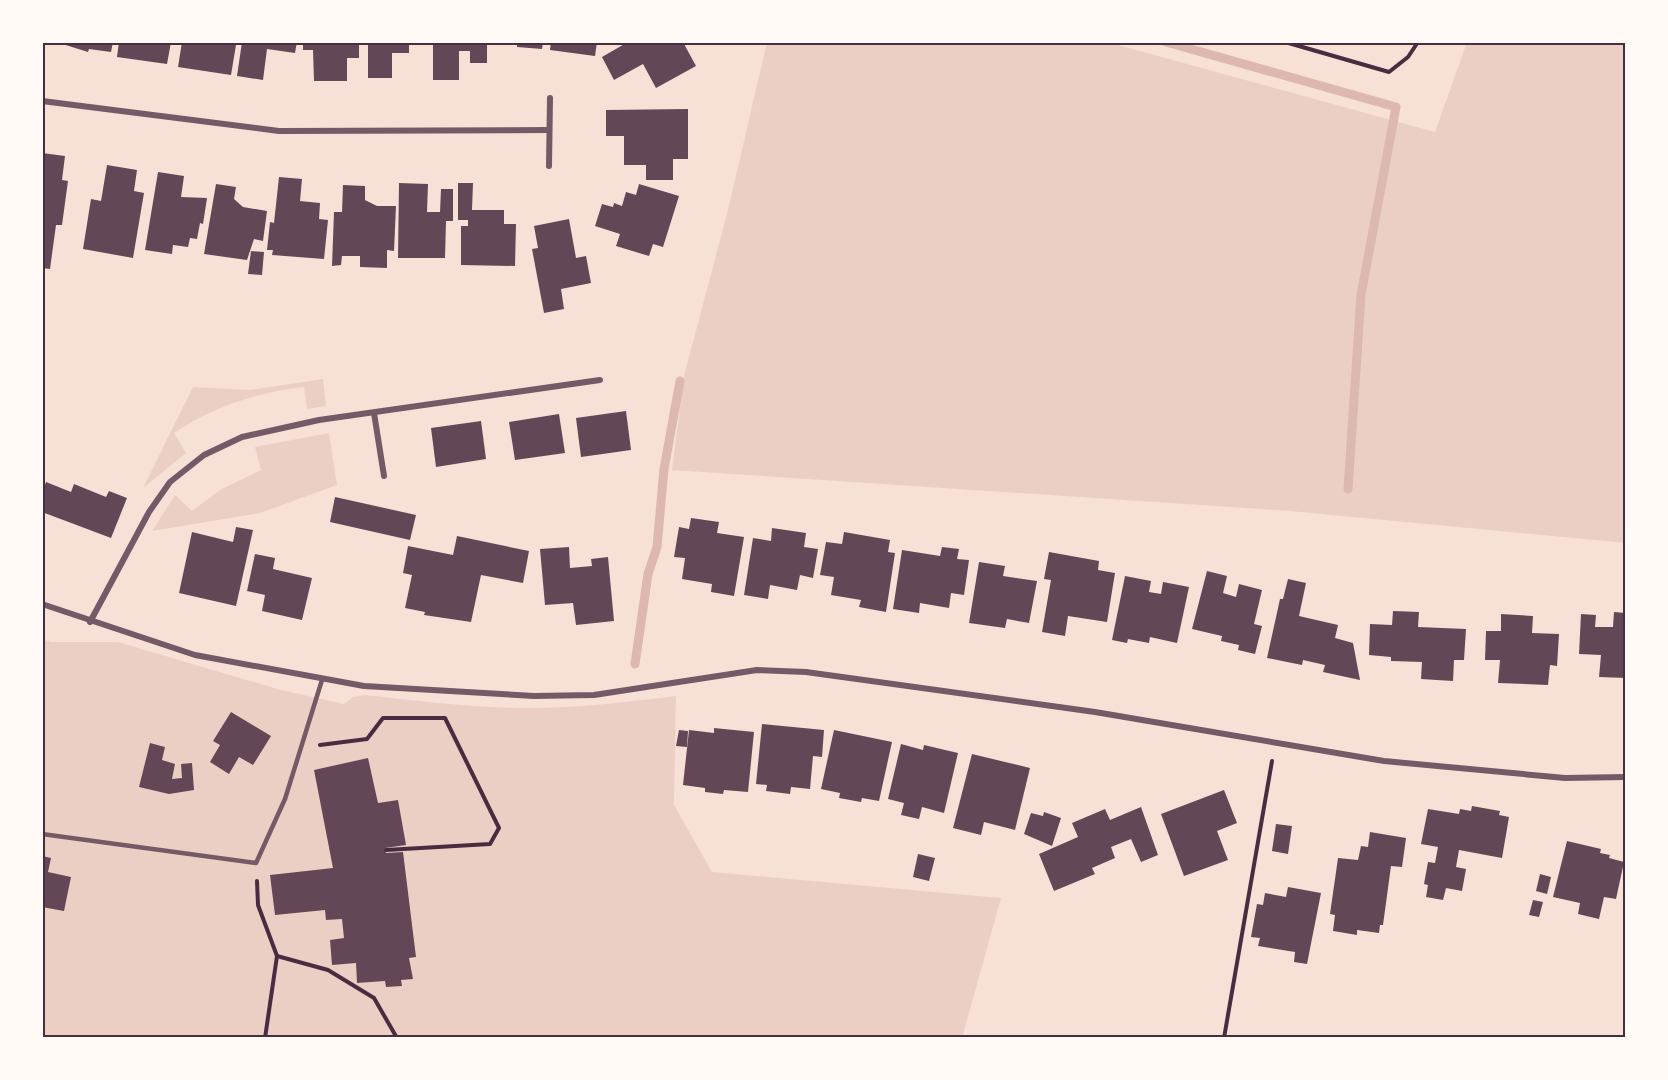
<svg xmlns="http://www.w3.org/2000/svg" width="1668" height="1080" viewBox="0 0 1668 1080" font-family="'Space Grotesk',sans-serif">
  <rect width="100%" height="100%" fill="#f7e1d7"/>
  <g fill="#ebcfc5">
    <polygon points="767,42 1107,42 1435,132 1467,42 1626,42 1626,543 1290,511 672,470 684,376 728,210"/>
    <path d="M323 379 326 406 307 409 304 387C258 392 212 407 174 433L186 453 143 488 193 387 250 390Z"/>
    <polygon points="329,433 337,485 260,513 152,531 175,495 192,511 220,490 261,470 255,447"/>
    <path d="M42 639 51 642H118L281 690 344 704 353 697 365 695C417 701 468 707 520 708 572 709 624 702 676 696L674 805 712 872 1001 898 962 1038H42Z"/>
  </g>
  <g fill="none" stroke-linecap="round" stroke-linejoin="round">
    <g stroke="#dcb8b0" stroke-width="9">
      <polyline points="1166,42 1396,107 1361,295 1348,489"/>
      <polyline points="635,664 648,574 657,547 664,469 680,381"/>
    </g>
  </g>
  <g fill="#644757">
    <polygon points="56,42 113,42 111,52 89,49 88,52"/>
    <polygon points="119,42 171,42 167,64 117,57"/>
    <polygon points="182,42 236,45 231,75 178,67"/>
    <polygon points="242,42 297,42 295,53 267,49 263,80 237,76"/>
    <polygon points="303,42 359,42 359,58 347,58 347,81 314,81 313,50 303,50"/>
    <polygon points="368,42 409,42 409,53 392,53 392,78 368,78"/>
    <polygon points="433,42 487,42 487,63 470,63 470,51 459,51 459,80 433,80"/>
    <polygon points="517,42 543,42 542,49 517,47"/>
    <polygon points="551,42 597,42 595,56 550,50"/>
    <polygon points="628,42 683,42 696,66 656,88 643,64 614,80 602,57"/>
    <polygon points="688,109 688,159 673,159 673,180 646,180 646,165 624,165 624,136 606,136 606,110"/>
    <polygon points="42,153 65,156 62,180 68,181 62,225 56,225 50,269 42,268"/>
    <polygon points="107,165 137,170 134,191 144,193 133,258 83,249 91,199 101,201"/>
    <polygon points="158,172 184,176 181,197 207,198 203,224 200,223 197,239 190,238 188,247 173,245 172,254 145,250"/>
    <polygon points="279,177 302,179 300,201 320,203 319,219 328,220 324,259 272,255 273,250 267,250 270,222 274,223"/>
    <polygon points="399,183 428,184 427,212 440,212 441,189 453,189 453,221 446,221 445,258 398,258"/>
    <polygon points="458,183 473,183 472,210 504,210 504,224 516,224 515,266 461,265 461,226 468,226 468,220 458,220"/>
    <polygon points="216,184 236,187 234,199 243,207 267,211 263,241 254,239 247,260 204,254"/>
    <polygon points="639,184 679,196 663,247 653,244 649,256 616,246 620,234 595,226 602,204 613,207 614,203 622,206 626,192 636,195"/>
    <polygon points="343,185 365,186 365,200 377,206 396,206 394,251 387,250 387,268 360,267 360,256 342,256 341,265 332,266 334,212 342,212"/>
    <polygon points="569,219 576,258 586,256 591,283 561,289 564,309 544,313 532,249 538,248 534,226"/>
    <polygon points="251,251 264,252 262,275 248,274"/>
    <polygon points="626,411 631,450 581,457 576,418"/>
    <polygon points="559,414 565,453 515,460 509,422"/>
    <polygon points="481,421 486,459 436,467 431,428"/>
    <polygon points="46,482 71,492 74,484 106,497 109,491 127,498 111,538 42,512 42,493"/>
    <polygon points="335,497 416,515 410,540 330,522"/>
    <polygon points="691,518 719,522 717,533 744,537 734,596 711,592 712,584 682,579 685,558 674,557 679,527 689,529"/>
    <polygon points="236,527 253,530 236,606 179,593 192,532 233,542"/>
    <polygon points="772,528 806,533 804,547 818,549 813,578 800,575 797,590 770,585 768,599 744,595 753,538 771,541"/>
    <polygon points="844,532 890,540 888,552 895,553 886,612 859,607 861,600 831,595 834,577 820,575 826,542 842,544"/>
    <polygon points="457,536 529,551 523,583 481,575 471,622 424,615 425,612 405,608 412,575 403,573 408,546 453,555"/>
    <polygon points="569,547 570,568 592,566 591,559 608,557 614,621 576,625 573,603 545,605 540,549"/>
    <polygon points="942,547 959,549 957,559 969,560 964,595 951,593 949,608 920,603 919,613 893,609 902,550 940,556"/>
    <polygon points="1049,552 1099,561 1098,570 1115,573 1107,622 1068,616 1065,636 1042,632 1051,580 1044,579"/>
    <polygon points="255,554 275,558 273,569 312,578 302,620 262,611 265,595 247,591"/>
    <polygon points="979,562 1005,566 1003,576 1037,581 1029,623 1007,619 1005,628 969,623"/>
    <polygon points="1207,571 1227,576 1223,593 1236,597 1239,584 1262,590 1254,624 1262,626 1255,654 1238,650 1239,645 1221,641 1222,636 1192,629"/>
    <polygon points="1125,576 1151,581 1149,592 1161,594 1163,582 1189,587 1177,643 1150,637 1149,643 1128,639 1127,643 1112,640"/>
    <polygon points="1288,579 1306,583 1299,616 1338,625 1335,638 1353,643 1360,680 1323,672 1325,665 1303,660 1302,665 1267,658 1280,599 1283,599"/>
    <polygon points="1393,611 1419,612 1418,627 1466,629 1464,660 1454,660 1453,681 1421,679 1422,662 1391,661 1391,657 1369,655 1370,624 1392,625"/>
    <polygon points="1614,612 1626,613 1626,678 1599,677 1601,655 1579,654 1581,614 1596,615 1595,627 1613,627"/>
    <polygon points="1501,614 1533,616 1532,633 1559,634 1557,666 1550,665 1548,685 1498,683 1500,660 1485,660 1486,631 1501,631"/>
    <polygon points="231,712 271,736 253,765 239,757 229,774 210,762 220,745 213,741"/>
    <polygon points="762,724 824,730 822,757 813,756 810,789 791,787 790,794 766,791 767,785 756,784"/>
    <polygon points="714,728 754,732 748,792 724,790 723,794 705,792 705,788 683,785 689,730 714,733"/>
    <polygon points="679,730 688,731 687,747 676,746"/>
    <polygon points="834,730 892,742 879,801 862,798 861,802 839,798 840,793 821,789"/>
    <polygon points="150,743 165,747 162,760 175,764 172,779 182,778 181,764 192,763 194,790 169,794 139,787"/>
    <polygon points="901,744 923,750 924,745 958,753 944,813 922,807 919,819 901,815 904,803 888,799"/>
    <polygon points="972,754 1030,768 1015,830 984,822 981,835 953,828"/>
    <polygon points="368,758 378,803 398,800 406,845 385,848 386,853 403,852 416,957 409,958 413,979 401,980 402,986 386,987 385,981 357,983 356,963 332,965 330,940 344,938 342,919 326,920 325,910 275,915 270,875 333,868 314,770"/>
    <polygon points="1224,790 1237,823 1217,831 1228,860 1184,876 1161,814"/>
    <polygon points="1472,806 1500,811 1499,815 1509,817 1502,858 1459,850 1456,867 1466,869 1462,891 1446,888 1443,900 1426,897 1428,885 1424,884 1428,862 1435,863 1438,847 1421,844 1428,809 1459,814 1460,809 1471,811"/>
    <polygon points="1141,807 1158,855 1141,862 1131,839 1111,847 1115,858 1092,868 1095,874 1054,891 1039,854 1078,837 1072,823 1105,809 1110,820"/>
    <polygon points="1044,812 1061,818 1052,846 1024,834 1031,813 1043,816"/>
    <polygon points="1276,824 1292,826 1288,854 1272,851"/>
    <polygon points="1370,832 1406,838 1402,867 1391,866 1383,925 1380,925 1379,933 1357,930 1357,935 1333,931 1335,915 1330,914 1338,858 1358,860 1361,846 1368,847"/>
    <polygon points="1567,841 1601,849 1600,853 1610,855 1609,858 1624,862 1616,899 1604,897 1599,919 1578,914 1580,903 1553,897"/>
    <polygon points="918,854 935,858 929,881 913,877"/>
    <polygon points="42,856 51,858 48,872 71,877 64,911 42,907"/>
    <polygon points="1540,874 1551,877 1547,894 1536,891"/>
    <polygon points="1288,887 1321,893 1307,964 1294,962 1295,952 1258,946 1260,938 1251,937 1257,904 1263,905 1265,893 1286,897"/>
    <polygon points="1533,900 1543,902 1539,917 1529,915"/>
  </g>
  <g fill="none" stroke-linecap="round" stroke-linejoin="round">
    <g stroke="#4a2c40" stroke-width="4">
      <polyline points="1285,42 1389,72 1408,57 1418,42"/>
      <polyline points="320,745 367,739 383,718 445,718 499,828 490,844 386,850"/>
      <polyline points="257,881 258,905 277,956 265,1038"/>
      <polyline points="277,956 328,970 374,998 397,1038"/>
      <polyline points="1224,1038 1272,761"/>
    </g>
    <polyline stroke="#755966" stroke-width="4.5" points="42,834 256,863 285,799 322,680"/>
    <g stroke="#755966" stroke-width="6">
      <polyline points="42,101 279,131 549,130"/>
      <polyline points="549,166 550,98"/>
      <polyline points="374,413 384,476"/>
      <polyline points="42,604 195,655 364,686 534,696 594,695 757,670 806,672 1095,712 1384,761 1565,778 1626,777"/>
      <polyline points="90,622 149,512 170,482 204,455 242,437 319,420 600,380"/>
    </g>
  </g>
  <rect width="1668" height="1080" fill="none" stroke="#fffaf5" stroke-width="87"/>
  <rect x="44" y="44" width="1580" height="992" fill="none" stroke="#4a2c40" stroke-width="2"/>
</svg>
